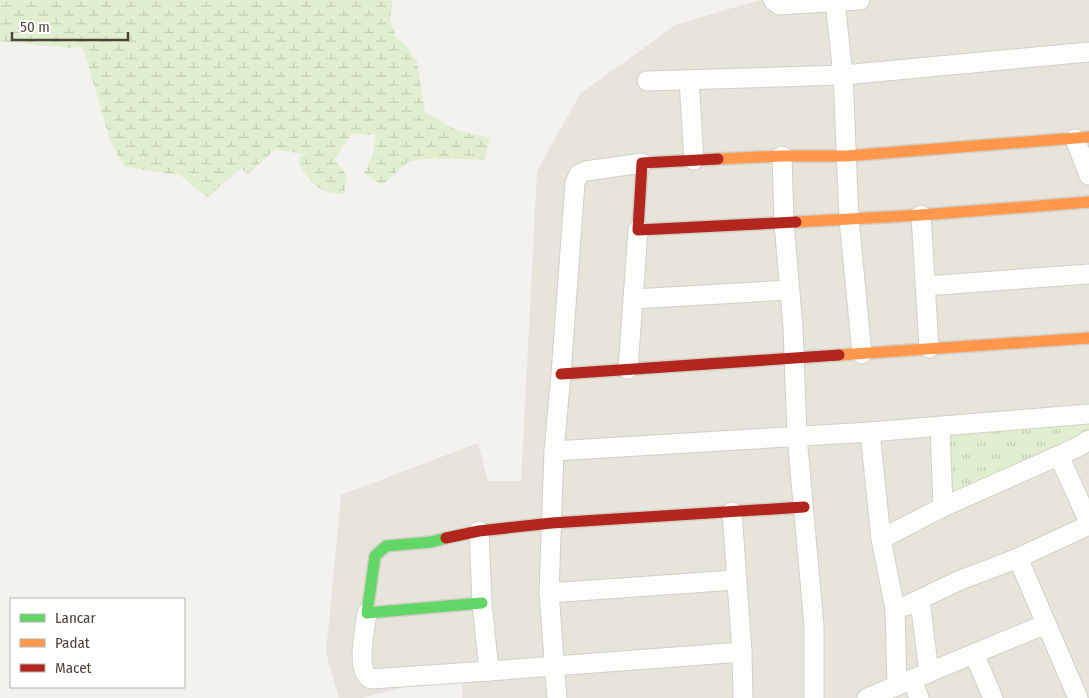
<svg xmlns="http://www.w3.org/2000/svg" width="1089" height="698" viewBox="0 0 1089 698" font-family="'Fira Sans Condensed',sans-serif">
  <defs>
    <pattern id="wetland-marsh" width="20" height="14" patternUnits="userSpaceOnUse" patternTransform="scale(1.25)"><rect width="20" height="14" fill="#e1eecf"/><path d="M1 5h8M5 5V1M11 12h8M15 12V8" fill="none" stroke="#c3cdb2"/></pattern>
    <pattern id="park-tufts" width="24" height="20" patternUnits="userSpaceOnUse" patternTransform="scale(1.25)"><rect width="24" height="20" fill="#e1eecf"/><path d="M3 7l-1-3M5 7V3M7 7l1-3M15 17l-1-3M17 17v-4M19 17l1-3" fill="none" stroke="#c3cdb2"/></pattern>
  </defs>
  <rect width="100%" height="100%" fill="#f4f2ee"/>
  <polygon fill="#e7e4dc" points="760,0 1089,0 1089,698 462,698 463,672 362,698 339,698 326,653 341,495 478,443 488,481 521,481 537,171 580,94 677,24"/>
  <path fill="url(#wetland-marsh)" d="M0 0H393L390 19 396 37 406 46 417 61 425 112 458 131 490 138 485 160C470 160 419 156 407 163 398 169 391 179 381 185L364 173 373 154 376 135 351 134 335 159 347 176 344 194C318 194 311 183 298 163L302 154 275 149 249 174 241 169 224 182 208 198 180 175 124 167 110 140 83 47 69 48 0 41Z"/>
  <polygon fill="url(#park-tufts)" points="1089,416 1089,431 1080,440 949,500 943,429"/>
  <g fill="none" stroke-linecap="round" stroke-linejoin="round">
    <g stroke="#d2d0cb" stroke-width="21">
      <g id="street">
        <polyline points="773,0 779,5 860,0"/>
        <polyline points="835,2 843,75 849,219 862,354"/>
        <polyline points="647,81 843,75 1089,52"/>
        <polyline points="689,81 694,160"/>
        <polyline points="1075,139 1089,175"/>
        <polyline points="782,156 784,223 793,327 797,436 814,626 814,698"/>
        <polyline points="921,215 929,348"/>
        <polyline points="925,286 1089,274"/>
        <polyline points="634,299 789,290"/>
        <polyline points="628,369 638,230"/>
        <polyline points="940,426 943,507"/>
        <polyline points="870,432 881,539 895,609 908,605 958,581 1018,558 1089,525"/>
        <polyline points="554,451 870,432 1089,414"/>
        <polyline points="1059,456 1089,522"/>
        <polyline points="732,512 742,652 743,698"/>
        <polyline points="479,531 482,603 489,671 742,652"/>
        <polyline points="881,539 943,507 1078,447 1089,440"/>
        <polyline points="1018,558 1078,698"/>
        <polyline points="549,593 735,580"/>
        <polyline points="920,600 929,673"/>
        <polyline points="895,609 897,686"/>
        <path d="M367 613C365 629 355 671 371 679L489 671"/>
        <polyline points="974,654 993,698"/>
        <polyline points="912,679 919,698"/>
        <polyline points="557,698 549,593 554,451 561,374 575,183 579,174 586,171 642,163"/>
        <polyline points="867,698 1046,624"/>
      </g>
    </g>
    <g stroke="#d3cfc5" stroke-width="14">
      <polyline id="fast" points="446,538 431,542 386,546 375,556 367,613 482,603"/>
    </g>
    <g stroke="#d3cfc5" stroke-width="14">
      <g id="slow">
        <polyline points="718,159 782,156 846,156 1089,137"/>
        <polyline points="796,222 921,215 1089,202"/>
        <polyline points="839,355 1089,338"/>
      </g>
    </g>
    <g stroke="#d3cfc5" stroke-width="14">
      <g id="jam">
        <polyline points="718,159 642,163 638,230 796,222"/>
        <polyline points="561,374 839,355"/>
        <polyline points="446,538 479,531 552,523 804,507"/>
      </g>
    </g>
    <use href="#street" stroke="#fdfdfc" stroke-width="19"/>
    <use href="#fast" stroke="#63d668" stroke-width="11"/>
    <use href="#slow" stroke="#ff974d" stroke-width="11"/>
    <use href="#jam" stroke="#b3261e" stroke-width="11"/>
  </g>
  <rect x="10" y="598" width="175" height="90" fill="#ffffff" stroke="#b7b4b0"/>
  <rect x="20" y="614" width="25" height="8" fill="#63d668" stroke="#b7b4b0"/>
  <text x="55" y="623" font-size="15" fill="#4b4439">Lancar</text>
  <rect x="20" y="639" width="25" height="8" fill="#ff974d" stroke="#b7b4b0"/>
  <text x="55" y="648" font-size="15" fill="#4b4439">Padat</text>
  <rect x="20" y="664" width="25" height="8" fill="#b3261e" stroke="#b7b4b0"/>
  <text x="55" y="673" font-size="15" fill="#4b4439">Macet</text>
  <path d="M12 32v8h116v-8" fill="none" stroke="#4b4439" stroke-width="2.5"/>
  <text x="20" y="32" font-size="15" fill="#4b4439" stroke="#ffffff" stroke-width="4" paint-order="stroke">50 m</text>
</svg>
